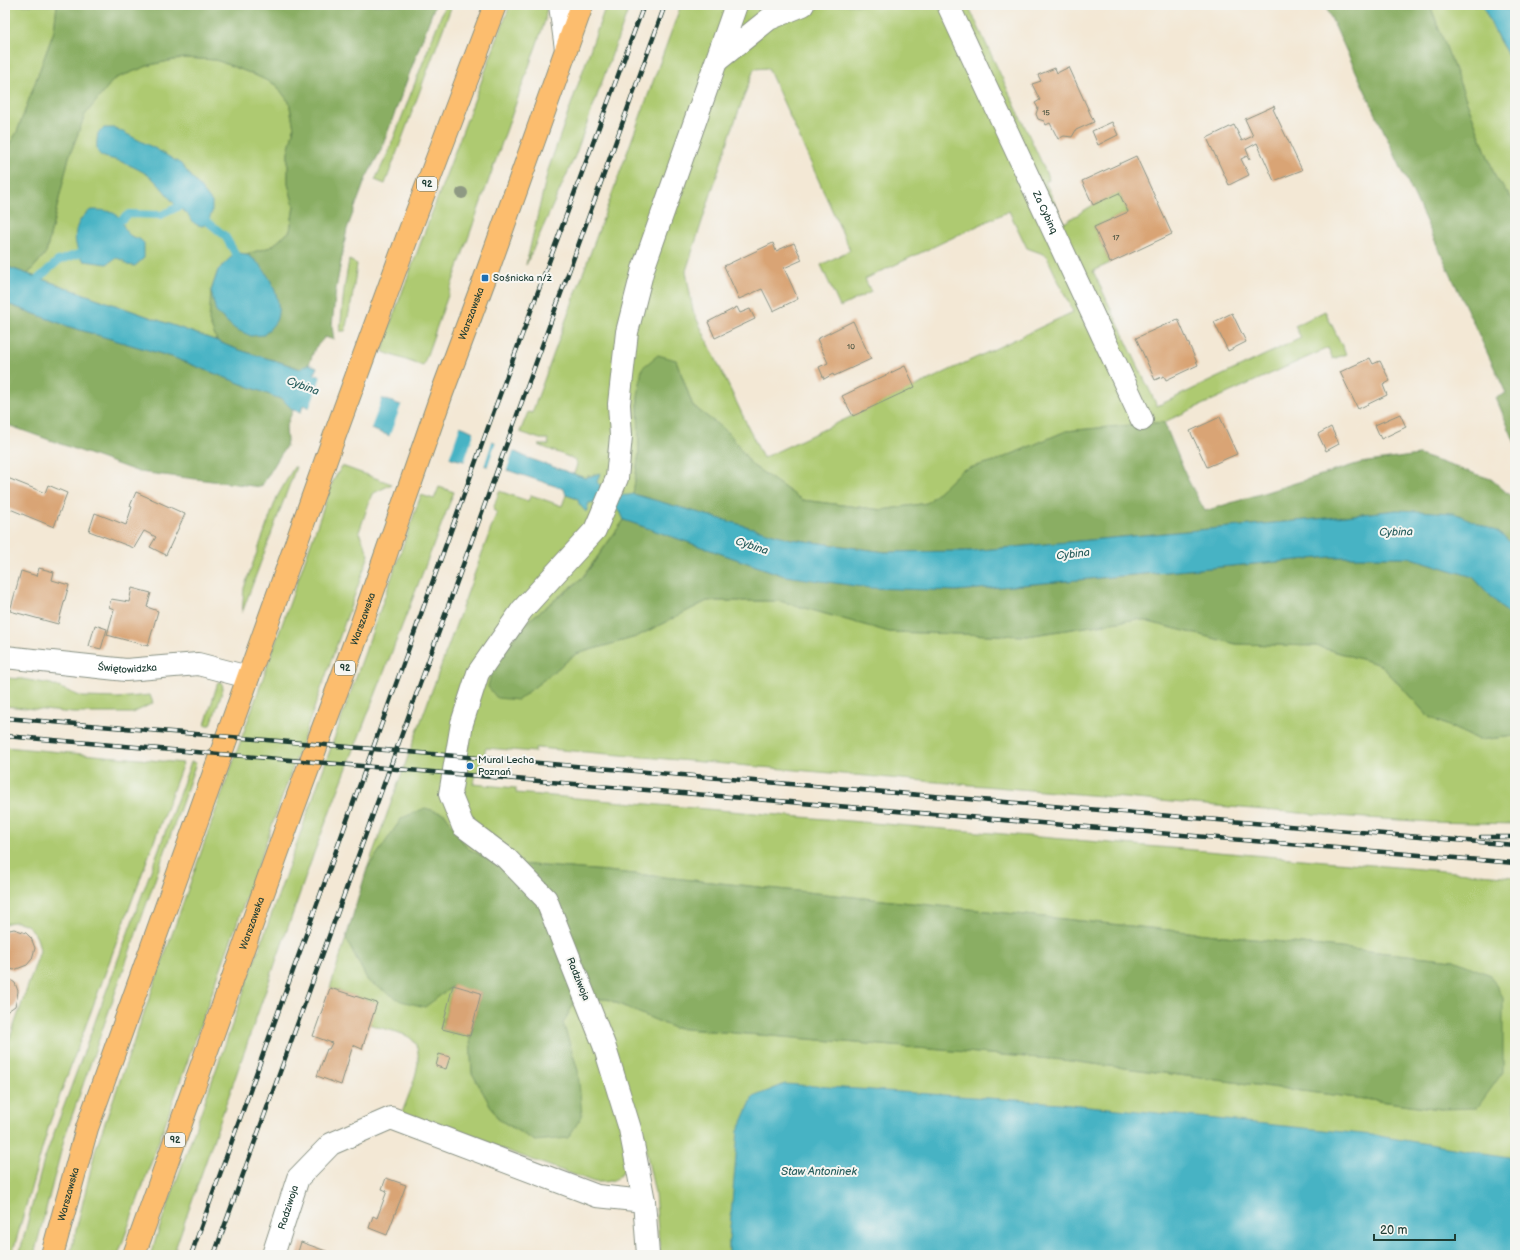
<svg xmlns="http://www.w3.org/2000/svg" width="1520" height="1260" viewBox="0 0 1520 1260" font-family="'Balsamiq Sans',sans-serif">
  <rect width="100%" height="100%" fill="#f6f6f2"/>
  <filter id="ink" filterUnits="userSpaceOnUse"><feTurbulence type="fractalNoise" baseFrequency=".025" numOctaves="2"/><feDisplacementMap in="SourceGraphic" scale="8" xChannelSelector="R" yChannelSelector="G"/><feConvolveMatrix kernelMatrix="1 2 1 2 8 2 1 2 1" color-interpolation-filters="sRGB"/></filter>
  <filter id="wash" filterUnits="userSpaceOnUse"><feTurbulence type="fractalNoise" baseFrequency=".012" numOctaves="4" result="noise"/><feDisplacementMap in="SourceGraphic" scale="16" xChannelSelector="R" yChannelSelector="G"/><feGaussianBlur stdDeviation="0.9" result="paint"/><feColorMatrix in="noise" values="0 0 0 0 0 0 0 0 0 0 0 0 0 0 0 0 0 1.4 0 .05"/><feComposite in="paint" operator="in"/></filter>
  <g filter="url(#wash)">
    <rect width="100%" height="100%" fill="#f3e8d5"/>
    <g fill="#aeca71" stroke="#668452" fill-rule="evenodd">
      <polygon points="5,5 57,5 54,31 17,132 5,151"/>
      <polygon points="445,5 452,5 385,184 375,180 388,153"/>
      <polygon points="510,5 547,5 545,21 423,366 383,352 386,335"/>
      <polygon points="606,5 630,5 575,156 526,265 548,170"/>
      <path d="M681 5H968L1040 159 1049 180 1045 182 1064 223 1093 205 1119 193 1128 212 1094 227 1110 263 1093 271 1157 406 1301 338 1295 326 1325 311 1346 354 1333 359 1328 348 1164 422 1066 431 998 460 962 470 927 503 882 510 802 500 752 465 729 433 693 406 676 360 638 397 639 453 633 494 625 497 620 511 624 520 581 579 528 621 518 700 576 654 636 637 707 601H780L889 632 1027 636 1137 619 1236 644 1316 646 1381 665 1429 717 1479 740 1515 736V824L1431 822 1335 816 538 748H535V752L486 748 473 784 516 788V793L1515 877V1168L729 1239V1255H660L655 1193 640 1123 611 1038 628 1152C625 1176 619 1183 594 1182L402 1113C409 1092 433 1046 405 1035 394 1030 381 1029 369 1024L376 1003 330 988 346 938 368 981 453 985 442 1029 470 1036 472 1073 498 1119 535 1141 578 1071 563 1023 576 1000 607 999 674 1028 1063 1060 1441 1109 1454 960 606 871 494 862 467 848 445 814 402 818 367 869 497 512 493 510 499 491 528 501 531 495 562 506 566 495 578 499 586 512 589 503V475L585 478 574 474 577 464 574 459 538 445H549L548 439H540L520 432 528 412 532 413ZM768 68 850 250 821 265 840 307 871 292 865 279 1009 211 1027 248 1046 255 1073 312 763 458 693 311 686 271 731 132 754 69Z"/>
      <polygon points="1430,5 1482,5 1499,40 1515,67 1515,203 1496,178"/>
      <polygon points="183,58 216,60 255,75 276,85 289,102 294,128 288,152 288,184 294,206 290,231 271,247 246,254 235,253 209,321 217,341 28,274 46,253 69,157 85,114 114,79 150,65"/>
      <polygon points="349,260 357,264 352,299 345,331 340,331 344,290"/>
      <polygon points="342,466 392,484 372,494 359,532 369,555 118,1255 70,1255 96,1148 333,481"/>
      <polygon points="294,467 296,467 242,613 244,588 277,497"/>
      <polygon points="439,487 454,492 315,850 173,1255 150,1255 421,495 434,499"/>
      <polygon points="5,678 22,679 51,684 82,697 118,698 150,695 153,703 133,713 73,713 5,706"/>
      <polygon points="218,682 222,682 223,689 211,725 205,725"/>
      <path d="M5 747 183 763 49 1125 12 1255H5V1052L40 951C38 932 26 916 5 924Z"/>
      <polygon points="191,762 196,763 65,1136 34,1255 19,1255 44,1160"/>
    </g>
    <g fill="#8aae63" stroke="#54764c">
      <path d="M57 5H435L381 150 366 178 347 229 336 289 332 326 334 340 325 337 315 348 309 364 301 369C272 358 244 354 217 341L209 321 211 291 218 270 235 253 246 254 271 247 290 231 294 206 288 184V152L294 128 289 102 276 85 255 75 216 60 183 58 150 65 114 79 85 115 69 157 46 253 28 274 5 266V151L17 132 54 31Z"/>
      <polygon points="1325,5 1430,5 1496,178 1515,203 1515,443 1496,398 1506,393"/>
      <polygon points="5,303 70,327 172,357 283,400 293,410 286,427 287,441 286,446 261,487 139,472 5,424"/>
      <polygon points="658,355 676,360 693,406 729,433 752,465 802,500 882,510 927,503 962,470 998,460 1066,431 1164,422 1188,480 1205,511 1360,463 1419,455 1491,479 1515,500 1515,546 1498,532 1397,510 1328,518 971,551 885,552 791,539 633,494 639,453 638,397 642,368"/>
      <polygon points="624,520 785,576 956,591 1331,557 1409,557 1473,577 1514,621 1515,736 1479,740 1429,717 1381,665 1316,646 1236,644 1137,619 1027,636 889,632 780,601 707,601 636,637 576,654 518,700 497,698 488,687 493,665 528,621 582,579"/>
      <polygon points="425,808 445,814 467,848 494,862 606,871 1454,960 1490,975 1503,997 1503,1072 1477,1108 1441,1109 1063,1060 674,1028 607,999 576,1000 563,1023 578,1071 582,1116 568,1138 535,1141 498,1119 472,1073 470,1036 481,993 453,986 425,1007 401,1001 368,981 346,938 367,869 402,818"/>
    </g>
    <g fill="#47b3c4" stroke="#33787c">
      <polygon points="1482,5 1515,5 1515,67 1499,40"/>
      <path d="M104 128H115L156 149 181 164 212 202V212L208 222 203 226C191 225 193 219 185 212 183 210 180 209 177 207 169 198 162 187 153 179 145 172 132 166 122 162 103 155 93 161 98 133Z"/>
      <path d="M91 210C102 210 117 210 122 222 124 227 126 233 131 236 137 239 137 236 144 243V258L135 266 127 265 123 260 116 258 107 264 84 261C71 245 72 221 91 210Z"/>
      <path d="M235 253C238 253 243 253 247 255 266 264 285 300 276 321 273 326 267 331 264 335L251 336 235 329 216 312 211 291 218 270Z"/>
      <path d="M5 266 217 341C244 354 272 358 300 369L309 364 317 367 314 374 465 428 528 458 585 478 600 473 597 482C605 492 621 498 633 494L791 539 885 552 971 551 1328 518 1397 510 1454 513 1498 532 1515 546V622L1473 577 1409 557H1331L956 591 870 588 785 576 624 520 620 511 597 502 589 503 586 512 579 504 578 499 566 495 564 489 510 471 455 459 303 405 301 412 293 410 283 400 172 357 70 327 5 303Z"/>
      <polygon points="785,1084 1060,1103 1372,1135 1515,1158 1515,1255 729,1255 729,1239 738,1131 753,1097"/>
    </g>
    <g fill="#f3e8d5">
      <polygon points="322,374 383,396 370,431 309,409"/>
      <polygon points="402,403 461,424 449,459 389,437"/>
      <polygon points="475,430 493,439 484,467 464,463"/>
      <polygon points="496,441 514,449 506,472 487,468"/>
    </g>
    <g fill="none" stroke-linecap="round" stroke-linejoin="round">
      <g stroke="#47b3c4" stroke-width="8">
        <polyline points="121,220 129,214 161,215 178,207"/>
        <polyline points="208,222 225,236 235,253"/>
        <polyline points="31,285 58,261 78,254"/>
      </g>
    </g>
    <g id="blocks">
      <g fill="#d9a475">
        <polygon points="1069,67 1094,122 1076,130 1072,137 1064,136 1058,139 1050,123 1046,125 1044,121 1038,119 1036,114 1038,108 1035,103 1040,100 1032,84 1041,81 1038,75 1055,68 1057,73"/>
        <polygon points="1274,106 1275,108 1273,109 1302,170 1274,181 1257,143 1246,149 1250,159 1249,160 1247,156 1241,159 1249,175 1229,185 1207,138 1234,125 1242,141 1253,136 1245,119"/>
        <polygon points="1112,122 1118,135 1098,145 1092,131"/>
        <polygon points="1136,156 1172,234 1110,263 1094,227 1128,212 1119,193 1093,205 1082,181"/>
        <polygon points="773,243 776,251 794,243 802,260 784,268 798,299 773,311 762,289 739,299 724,266"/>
        <polygon points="737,307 740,313 750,309 755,319 715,338 708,322"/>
        <polygon points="1232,313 1246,342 1228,351 1214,322"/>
        <polygon points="1178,319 1198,365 1166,380 1164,376 1155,380 1136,338"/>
        <polygon points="853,321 871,359 834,376 833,374 824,379 819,367 828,363 817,339"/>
        <polygon points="1370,358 1373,364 1380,361 1390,381 1383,385 1387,395 1358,409 1340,372"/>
        <polygon points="905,366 915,387 853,416 842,396"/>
        <polygon points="1400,414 1406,427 1381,439 1375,425"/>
        <polygon points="1220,417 1237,454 1207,467 1190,431"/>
        <polygon points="1331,427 1339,444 1326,451 1318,434"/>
        <polygon points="5,477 45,493 48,485 67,493 54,527 5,507"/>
        <polygon points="136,492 185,514 166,555 150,547 156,537 144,531 134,548 89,531 95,513 126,525 132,507 130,506"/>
        <polygon points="39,568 54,572 52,580 69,585 58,624 10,611 21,571 37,576"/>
        <polygon points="132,588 151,593 147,607 158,611 148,646 107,635 114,609 109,607 111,599 129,602"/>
        <polygon points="95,625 107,629 101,649 89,646"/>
        <polygon points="14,929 26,933 31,938 35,948 32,959 27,965 14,970 5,967 5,931"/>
        <polygon points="5,976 15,983 18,991 17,998 15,1006 5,1013"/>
        <polygon points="453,985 481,993 470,1036 442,1029"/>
        <polygon points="330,988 377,1003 362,1049 353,1045 341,1085 317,1076 327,1049 329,1049 332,1043 313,1036"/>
        <polygon points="439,1054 450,1057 446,1069 436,1066"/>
        <polygon points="386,1178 406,1185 387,1235 369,1228 373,1216 377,1218 387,1191 382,1189"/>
        <polygon points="301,1242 337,1255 297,1255"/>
      </g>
    </g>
  </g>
  <g filter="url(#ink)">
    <use href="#blocks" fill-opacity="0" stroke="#899284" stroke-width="1"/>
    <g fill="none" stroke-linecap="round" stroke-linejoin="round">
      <g stroke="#899284" stroke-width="24">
        <g id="minor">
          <polyline points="560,5 566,49"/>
          <path id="s1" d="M948 5 1142 420"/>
          <polyline points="718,60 769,19 803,5"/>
          <path id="s2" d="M5 657 126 670 198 664 248 677"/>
          <path id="s3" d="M273 1255 298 1178 331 1144 391 1118 597 1196 644 1201"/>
          <polyline points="648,1255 644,1201 630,1129 604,1045 546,899 506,858 463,826 450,794 462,723 478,673 522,610 595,530 617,478 621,436 619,404 627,332 643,269 736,5"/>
        </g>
      </g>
      <g stroke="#899284" stroke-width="24">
        <g id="major">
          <path id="s4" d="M52 1255 87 1128 332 443 407 238 495 5"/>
          <path id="s5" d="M134 1255 293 809 362 623 442 393 485 278 582 5"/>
        </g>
      </g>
      <use href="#minor" stroke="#fff" stroke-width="22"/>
      <use href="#major" stroke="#fcbd6e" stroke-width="22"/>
      <g stroke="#1f3d34" stroke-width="4.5">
        <g id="rail">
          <polyline points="5,718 1515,845"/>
          <polyline points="5,736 1515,863"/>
          <polyline points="1481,837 1515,837"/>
          <polyline points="191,1255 495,408 644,5"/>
          <polyline points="214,1255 665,5"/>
        </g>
      </g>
      <use href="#rail" stroke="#f6f6f2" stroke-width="3" stroke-dasharray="9" stroke-linecap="butt"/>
    </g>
    <circle fill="#8e9983" cx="462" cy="193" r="6"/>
  </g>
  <g fill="#1f6fb2" stroke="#f6f6f2" stroke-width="1.5">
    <rect x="481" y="274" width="8" height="8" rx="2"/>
    <circle cx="470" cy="766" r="4"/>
  </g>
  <g text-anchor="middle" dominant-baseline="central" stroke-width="4" stroke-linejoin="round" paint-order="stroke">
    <g font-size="8" fill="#4e5744">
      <text x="1046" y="112">15</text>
      <text x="1116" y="237">17</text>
      <text x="851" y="346">10</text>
    </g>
    <g fill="#f6f6f2" stroke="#60746d" stroke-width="1">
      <rect x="417" y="177" width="20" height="14" rx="3"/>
      <rect x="335" y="661" width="20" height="14" rx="3"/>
      <rect x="165" y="1133" width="20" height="14" rx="3"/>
    </g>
    <g font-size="9" font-weight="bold" fill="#1f3d34">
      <text x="427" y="184">92</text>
      <text x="345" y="668">92</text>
      <text x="175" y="1140">92</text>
    </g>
    <g font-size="10" fill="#1f3d34" stroke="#f6f6f2">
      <text stroke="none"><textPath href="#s1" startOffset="229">Za Cybiną</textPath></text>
      <text stroke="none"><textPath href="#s5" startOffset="1000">Warszawska</textPath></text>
      <text stroke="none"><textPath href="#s5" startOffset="676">Warszawska</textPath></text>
      <text stroke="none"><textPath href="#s2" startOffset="123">Świętowidzka</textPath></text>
      <text stroke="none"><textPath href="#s5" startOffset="352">Warszawska</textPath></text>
      <text transform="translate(578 979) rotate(68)">Radziwoja</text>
      <text stroke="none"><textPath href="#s4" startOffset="63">Warszawska</textPath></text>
      <text stroke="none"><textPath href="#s3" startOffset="50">Radziwoja</textPath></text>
    </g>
    <g font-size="10" fill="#1f3d34" stroke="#f6f6f2" text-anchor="start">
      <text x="493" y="278">Sośnicka n/ż</text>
      <text x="478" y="760">Mural Lecha<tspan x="478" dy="12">Poznań</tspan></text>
    </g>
    <g font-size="11" font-style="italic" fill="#2b605f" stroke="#f6f6f2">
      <text transform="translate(303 386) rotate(20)">Cybina</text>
      <text transform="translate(1396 532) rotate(-1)">Cybina</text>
      <text transform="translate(752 546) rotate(18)">Cybina</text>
      <text transform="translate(1073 554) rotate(-7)">Cybina</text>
      <text x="819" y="1171">Staw Antoninek</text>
    </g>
  </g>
  <rect width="1520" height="1260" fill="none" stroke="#f6f6f2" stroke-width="20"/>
  <path d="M1374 1234v6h81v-6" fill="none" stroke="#1f3d34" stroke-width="2"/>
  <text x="1380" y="1234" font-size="12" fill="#1f3d34" stroke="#f6f6f2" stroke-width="3" paint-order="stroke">20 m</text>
</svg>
